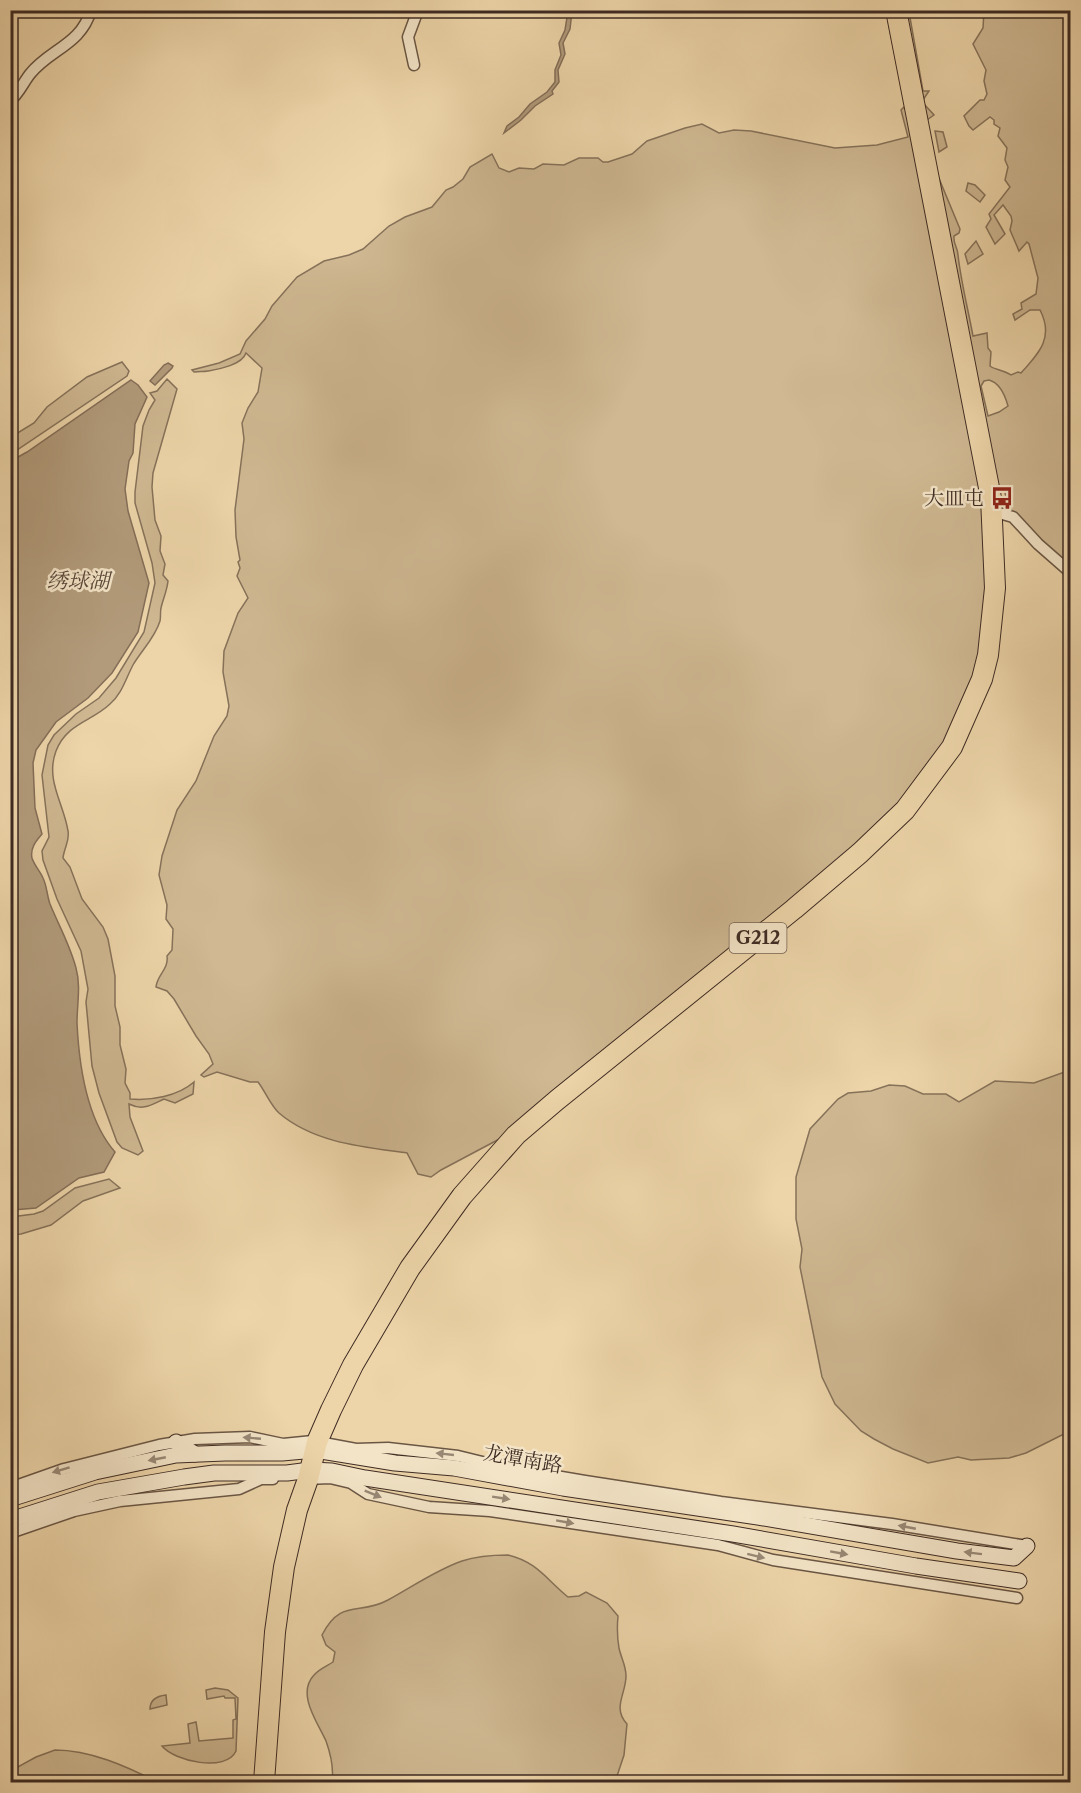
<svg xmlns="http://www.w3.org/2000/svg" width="1081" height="1793" viewBox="0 0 1081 1793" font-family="'Libre Caslon Text','Noto Serif SC',serif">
  <rect width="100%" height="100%" fill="#edd5a9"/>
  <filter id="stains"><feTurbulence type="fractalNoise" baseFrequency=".00333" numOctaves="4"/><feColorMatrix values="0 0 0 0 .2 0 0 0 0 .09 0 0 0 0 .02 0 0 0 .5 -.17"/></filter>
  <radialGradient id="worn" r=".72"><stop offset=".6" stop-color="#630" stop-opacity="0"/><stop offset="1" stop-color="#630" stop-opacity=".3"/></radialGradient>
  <g fill="#cfb892" stroke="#86725a" stroke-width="1.5" fill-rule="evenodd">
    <path d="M886 11H891L983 502 989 613 971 695 927 771 870 835 505 1136 441 1170 431 1177 418 1174 407 1153C364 1147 314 1143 279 1113 271 1106 265 1091 258 1082H250L217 1072 204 1077 201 1075 213 1064 209 1054 196 1036 174 999 167 991 156 987C157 975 169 969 167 956L172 950 173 929 166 919 167 905 159 875 162 856 177 810 196 781 214 736 227 716 229 706 223 672 224 651 238 613 248 598 237 576 240 568 238 562 240 560 236 537 235 510 244 439 242 423 248 408 258 392 262 368 246 353C242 365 219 369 208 371 203 372 199 371 194 372L192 370 219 363 240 354 246 341 265 319 272 306 297 277 324 261 349 255 363 249 389 226 405 217 432 207 446 190 453 187 463 179 470 167 492 154 499 168 509 172 519 168 534 169 543 164 564 165 579 158H598L603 162H608L632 154 647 141 685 128 702 124 719 133 734 130 751 131 835 148 877 145 908 137 901 110 905 106Z"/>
    <path d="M901 11 909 12 923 91H929L923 100 924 104 934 115 927 120 938 176 960 229 959 233 954 236C953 244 958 248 958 255 961 282 968 309 973 336L987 333 988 348 991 352 990 366C995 370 1004 370 1011 375L1018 372 1021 373C1040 352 1054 337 1040 310H1030L1015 320 1013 314 1022 309 1021 303 1036 294 1038 278 1029 244 1027 242 1019 251 1010 230 1012 221 1011 216 1003 205 994 215 1005 234 995 244 986 227 991 219 989 214 1010 187 1005 180 1008 167 1005 160 1007 148 998 136 1000 128 994 124V120L990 117 973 130 969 126 964 116 980 100H984L987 94 984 81 986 70 973 44 983 28 984 11H1070V566L1047 548 1008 509 1004 487 996 488ZM989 380C1000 383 1005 395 1008 406L999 412 988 416 981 386 984 381Z"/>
    <polygon points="935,131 943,132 947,147 939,152"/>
    <polygon points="968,183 975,185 985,195 980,202 966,191"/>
    <polygon points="976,241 983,254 968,264 965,254"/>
    <polygon points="122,362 129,371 127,376 11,454 11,437 34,423 47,407 87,377"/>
    <path d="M167 379 177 389 153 473 152 487 155 520 161 536 160 551 165 564 163 575 168 581C167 591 163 599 161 608 160 612 161 617 160 621 155 638 141 651 133 665 126 678 122 694 110 704 91 722 67 723 56 751 45 780 64 804 68 831 70 841 64 848 63 858L70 867 82 899 103 927 108 939 115 976V1006L120 1027V1045L126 1069 125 1083 130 1093V1099C151 1101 178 1096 194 1082L193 1094 175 1103 164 1099C151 1105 143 1111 129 1104L130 1117 143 1151 138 1155 122 1148 117 1142 99 1093 92 1066 86 1002 88 989 81 951 57 899 43 860 42 851 49 837 42 775 48 745 54 735 76 714 99 698 116 678 144 632 155 583 152 563 135 503V492L143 426 149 410 155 400 150 393 157 391Z"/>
    <polygon points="1070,1070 1070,1431 1026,1453 1009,1458 971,1460 958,1457 928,1463 893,1449 874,1439 861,1431 835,1404 822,1377 800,1267 802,1249 796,1219 796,1177 810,1129 838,1099 848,1093 871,1091 889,1085 905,1086 923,1094 946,1094 959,1102 995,1081 1034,1083"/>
    <polygon points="109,1179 120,1188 83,1201 51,1225 21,1234 11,1235 11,1217 34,1214 43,1211 75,1188"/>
    <path d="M508 1555C537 1562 546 1579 568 1597L579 1596 586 1592 607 1603 618 1616C617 1627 617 1637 619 1648 621 1658 626 1665 626 1676 626 1694 612 1708 627 1724L624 1755 615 1782H332C334 1768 331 1755 326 1741 318 1723 296 1694 314 1675 319 1669 327 1666 333 1662L335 1652 326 1645 322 1635C341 1598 359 1616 388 1600 412 1587 436 1570 462 1561 477 1556 493 1555 508 1555Z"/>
    <path d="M215 1688 228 1690 238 1698 236 1751C226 1773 174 1761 162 1746L190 1743 188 1724 196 1722 199 1741 233 1738V1720L236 1719 235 1698H225L224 1696 207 1699 206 1690Z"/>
    <path d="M166 1695 167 1705 150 1709C150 1699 157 1696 166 1695Z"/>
    <path d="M55 1750C90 1750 126 1766 157 1782H11V1772L14 1769 36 1757Z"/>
  </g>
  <g fill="#b29b7b" stroke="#846e58" stroke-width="1.5">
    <polygon points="568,11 572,11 570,29 563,43 565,54 558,70 559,82 552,91 553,94 535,106 521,120 504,133 507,126 519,117 530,104 547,92 555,82 555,70 561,55 559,43 565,30"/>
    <polygon points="168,363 173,366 172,368 155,385 150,381 164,365"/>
    <path d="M131 380 138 385 147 397 135 424 133 453 129 461 125 489 128 511 149 583 138 632 112 673 88 698 56 722 36 750 33 763 35 808 42 834C36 841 30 848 32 858 34 865 40 871 43 878 47 886 47 896 50 904 59 926 70 945 76 968 81 986 77 1004 77 1023 79 1065 86 1119 115 1152L104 1172 79 1178 36 1208 13 1210H10L11 461 27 452Z"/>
  </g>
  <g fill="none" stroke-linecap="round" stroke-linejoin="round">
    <g stroke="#6a5644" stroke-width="13">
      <g id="street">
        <polyline points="414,65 408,37 418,10"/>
        <path d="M10 101C19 93 23 83 30 74 50 49 81 45 91 10"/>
        <polyline points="992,511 1013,517 1038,544 1070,572"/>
        <polyline points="306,1479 330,1478 351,1483 368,1494 429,1507 490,1511 718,1545 773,1560 1017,1598"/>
        <polyline points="10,1488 64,1469 159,1445 195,1439 250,1437 283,1444 313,1441 356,1449 388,1448 458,1456 503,1467 585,1481 721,1502 892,1524 1027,1546"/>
        <polyline points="10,1533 74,1511 120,1501 239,1489 261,1479 273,1479"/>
      </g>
    </g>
    <g stroke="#3e2b23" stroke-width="17">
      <g id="secondary">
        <polyline points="176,1442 195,1454"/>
        <polyline points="10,1499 95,1472 176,1455 225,1453 282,1453 315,1450 395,1463 454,1468 563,1488 758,1517 957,1551 1014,1558 1027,1546"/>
        <polyline points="10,1520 98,1492 184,1477 214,1473 287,1473 310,1470 332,1471 365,1478 733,1534 916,1566 1019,1581"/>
      </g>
    </g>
    <g stroke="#3e2b23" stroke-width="22">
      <polyline id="highway" points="264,1782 275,1632 284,1567 297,1510 308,1479 317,1442 331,1410 353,1365 410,1268 462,1196 516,1135 557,1100 794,909 860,853 905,810 952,747 982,679 988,655 995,588 991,498 896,10"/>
    </g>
    <use href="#street" stroke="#f3e4c7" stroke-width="10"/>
    <use href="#secondary" stroke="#f3e4c7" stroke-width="15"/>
    <use href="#highway" stroke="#edd5a9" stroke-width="20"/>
  </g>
  <defs><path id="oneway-solid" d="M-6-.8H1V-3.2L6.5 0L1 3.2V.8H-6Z" transform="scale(1.5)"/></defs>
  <g fill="#988875">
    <use href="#oneway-solid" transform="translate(252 1438) rotate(-175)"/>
    <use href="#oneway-solid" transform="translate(445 1454) rotate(-174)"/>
    <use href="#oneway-solid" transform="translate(157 1459) rotate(169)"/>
    <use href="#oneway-solid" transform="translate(61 1470) rotate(163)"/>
    <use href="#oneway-solid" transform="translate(373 1494) rotate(22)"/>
    <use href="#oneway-solid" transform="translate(501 1498) rotate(9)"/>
    <use href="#oneway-solid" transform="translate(565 1522) rotate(10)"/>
    <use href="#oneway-solid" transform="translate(907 1527) rotate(-169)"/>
    <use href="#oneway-solid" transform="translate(839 1553) rotate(10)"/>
    <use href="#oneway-solid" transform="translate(973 1553) rotate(-173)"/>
    <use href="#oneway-solid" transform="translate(756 1556) rotate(14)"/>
  </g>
  <defs>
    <g id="bus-bare" transform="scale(1.8)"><path d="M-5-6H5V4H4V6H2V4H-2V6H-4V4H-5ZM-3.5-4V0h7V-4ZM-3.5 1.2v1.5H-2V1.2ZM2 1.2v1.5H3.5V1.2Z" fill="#8f2418" stroke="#f3e4c7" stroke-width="2.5" paint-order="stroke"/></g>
  </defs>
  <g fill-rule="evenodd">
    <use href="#bus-bare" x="1002" y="498"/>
  </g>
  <g text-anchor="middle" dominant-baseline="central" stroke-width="5" stroke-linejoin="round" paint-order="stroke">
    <rect fill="#f3e4c7" stroke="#746254" stroke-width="1.5" x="729.5" y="923" width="57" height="30" rx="4.5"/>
    <g font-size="18" font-weight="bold" fill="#3e2b23">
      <text x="758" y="938">G212</text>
    </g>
    <g font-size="20" fill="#3e2b23" stroke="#f3e4c7" text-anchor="end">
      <text x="984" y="498">大皿屯</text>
    </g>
    <g font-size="20" fill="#3e2b23" stroke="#f3e4c7">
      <text transform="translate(523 1459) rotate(10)">龙潭南路</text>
    </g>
    <g font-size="21" font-style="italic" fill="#5b4739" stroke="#f3e4c7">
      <text x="78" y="580">绣球湖</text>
    </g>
  </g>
  <rect width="1081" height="1793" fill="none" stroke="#edd5a9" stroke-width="36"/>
  <rect x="12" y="12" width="1057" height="1769" fill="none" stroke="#3e2b23" stroke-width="3"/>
  <rect x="18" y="18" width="1045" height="1757" fill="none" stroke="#3e2b23" stroke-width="1.5"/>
  <rect width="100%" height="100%" filter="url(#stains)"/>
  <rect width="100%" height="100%" fill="url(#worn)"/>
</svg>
